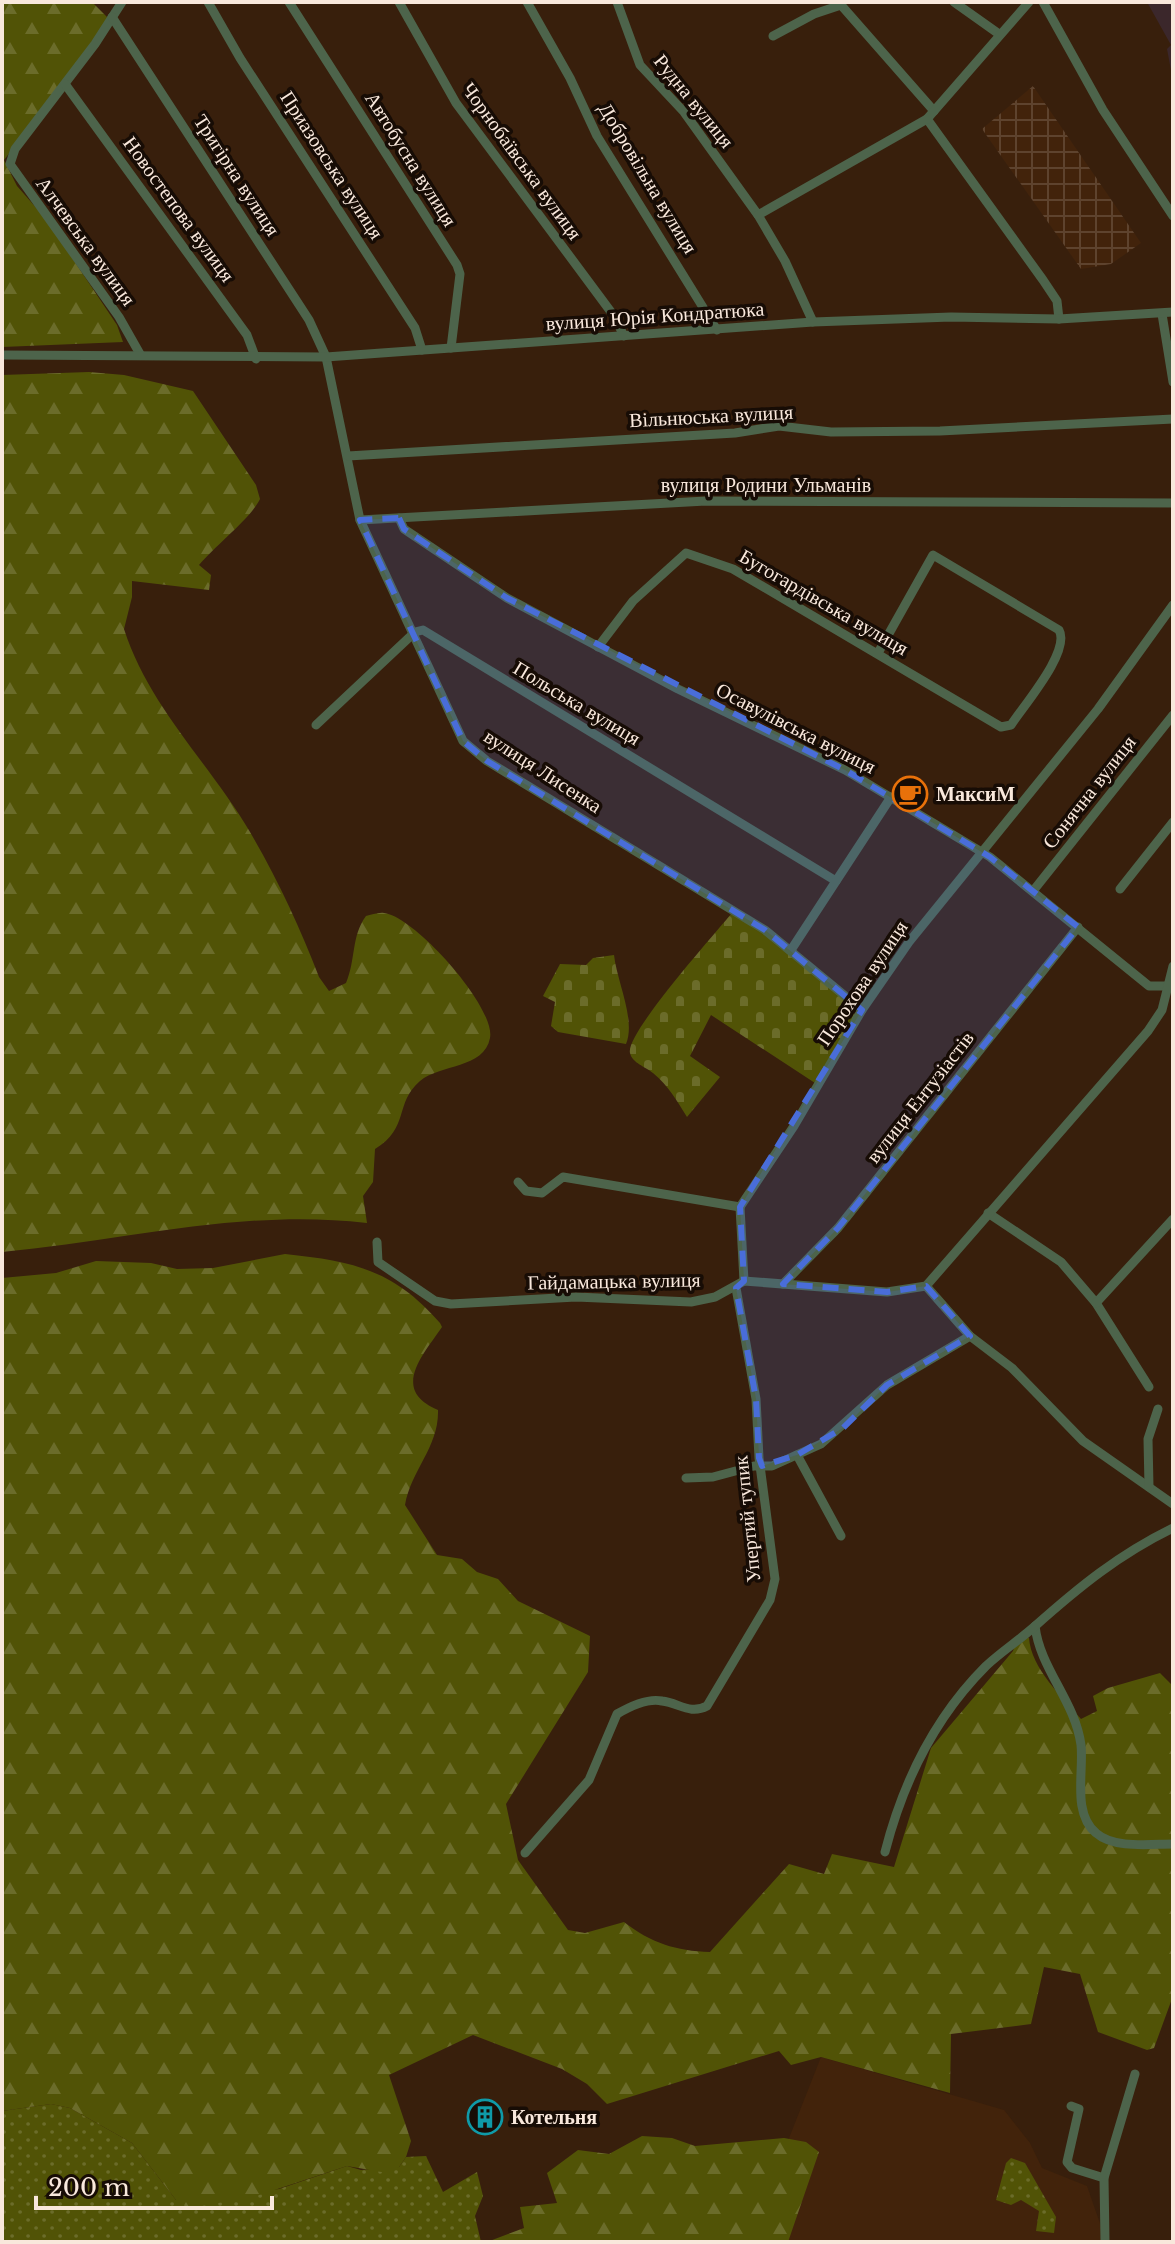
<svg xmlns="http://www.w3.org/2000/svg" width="1175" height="2244" viewBox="0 0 1175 2244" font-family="'Libre Baskerville',serif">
  <defs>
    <pattern id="industrial-grid" width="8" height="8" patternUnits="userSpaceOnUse" patternTransform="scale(2)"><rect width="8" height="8" fill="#42230b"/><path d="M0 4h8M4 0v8" fill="none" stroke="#5e432e"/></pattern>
    <pattern id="grass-dots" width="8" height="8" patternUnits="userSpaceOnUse" patternTransform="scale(2)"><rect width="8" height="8" fill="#515306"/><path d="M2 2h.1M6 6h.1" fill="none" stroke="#6b6c2a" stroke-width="1.8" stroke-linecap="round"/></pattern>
    <pattern id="forest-firs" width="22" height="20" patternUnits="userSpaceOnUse" patternTransform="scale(2)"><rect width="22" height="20" fill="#515306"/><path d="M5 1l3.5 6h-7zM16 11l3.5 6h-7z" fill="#6b6c2a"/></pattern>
    <pattern id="cemetery-stones" width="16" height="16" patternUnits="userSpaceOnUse" patternTransform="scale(2)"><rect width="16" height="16" fill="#515306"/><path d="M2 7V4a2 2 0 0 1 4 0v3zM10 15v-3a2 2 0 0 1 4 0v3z" fill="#6b6c2a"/></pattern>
  </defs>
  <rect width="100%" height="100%" fill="#381f0c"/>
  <polygon fill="url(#industrial-grid)" points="1033,86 1141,243 1111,264 1081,269 982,129"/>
  <polygon fill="#3b272b" points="1147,2 1173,2 1173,81 1167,49 1171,45"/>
  <polygon fill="#42230b" points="821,2057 1004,2110 1030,2143 1042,2168 1087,2186 1103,2232 1101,2240 748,2242"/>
  <g fill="url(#grass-dots)">
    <polygon points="51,2104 70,2108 132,2143 176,2200 279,2189 347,2166 361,2170 399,2167 406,2157 426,2156 443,2192 477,2172 483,2196 475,2216 481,2242 2,2242 2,2111"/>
    <polygon points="1011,2158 1025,2163 1056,2217 1054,2233 1036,2231 1039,2211 1021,2200 1011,2205 996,2200 1006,2163"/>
  </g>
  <g fill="url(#forest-firs)">
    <polygon points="2,2 92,2 108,18 94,44 4,160 17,186 46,219 117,325 123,342 2,347"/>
    <path d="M89 372 124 375 193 391 256 485 260 499C251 518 216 545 199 565L211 575 209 590 132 581V597L124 629C149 707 210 764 250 832 277 878 300 927 319 977L329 991 346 983C356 960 351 936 366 916 371 915 379 912 384 913 414 916 496 1007 490 1038 484 1069 440 1064 420 1081 394 1103 410 1128 375 1149L373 1182 363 1196 367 1223C243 1208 124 1241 2 1252V375Z"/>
    <path d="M285 1254C353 1261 394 1270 440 1323L442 1327C423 1355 390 1390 438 1410 439 1447 411 1470 405 1505L437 1555 462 1559 477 1572 498 1579 518 1601 590 1636 588 1672 506 1804 518 1860 568 1930 585 1933 624 1922C651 1943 676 1951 710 1952L789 1864 824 1874 832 1854 894 1867 931 1748 1013 1651 1015 1644 1025 1636 1029 1638C1031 1668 1062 1697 1081 1719L1097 1711 1093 1696 1108 1688 1160 1673 1173 1686V1996L1154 2048 1147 2050 1098 2032 1080 1974 1044 1967 1031 2024 951 2034 950 2093 821 2057 791 2065 779 2051 607 2104 587 2084 562 2069 473 2035 389 2075 411 2141 406 2157 399 2167 387 2173 347 2166 253 2197 188 2208 176 2200 132 2143 70 2108 51 2104 2 2111V1278L56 1273 96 1261 151 1263 177 1269 213 1268Z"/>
    <polygon points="642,2136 672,2138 695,2146 784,2138 806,2142 819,2152 788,2242 487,2242 524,2228 520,2207 557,2203 547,2173 578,2150 609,2154"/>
  </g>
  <g fill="url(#cemetery-stones)">
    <path d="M731 914 763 931 848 1001 855 1015 815 1083 711 1015 690 1056 720 1077 687 1117C677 1101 668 1085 653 1073 646 1067 632 1063 630 1053 625 1034 714 935 731 914Z"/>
    <path d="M614 955C617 982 636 1020 626 1044L558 1032 551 1026 555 1002 543 996 560 964 586 965 593 958Z"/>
  </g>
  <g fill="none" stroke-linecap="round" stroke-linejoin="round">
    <g stroke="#4d644b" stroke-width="9">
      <polyline points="122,2 95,44 15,149 10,164 119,317 140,354"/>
      <polyline points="208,2 240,58 415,328 422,350"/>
      <polyline points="289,2 457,265 460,274 451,348"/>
      <polyline points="399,2 456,103 614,316 624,336"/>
      <polyline points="527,2 570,78 597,136 717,330"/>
      <polyline points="617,2 640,65 684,112 758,215 785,261 813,322"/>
      <polyline points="954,2 999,34"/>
      <polyline points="1043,2 1103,110 1173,216"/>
      <polyline points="112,17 309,320 326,357 360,520 463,741 487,761 765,930 862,1010"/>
      <polyline points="773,36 814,14 841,5 934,111"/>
      <polyline points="65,84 247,335 256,359"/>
      <polyline points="927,119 1043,280 1057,301 1059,319"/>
      <polyline points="758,215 927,119 1029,2"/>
      <polyline points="1162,314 1173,382"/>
      <polyline points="2,355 326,357 813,322 951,317 1059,319 1173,312"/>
      <polyline points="348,456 735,433 779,426 831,432 940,431 1173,419"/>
      <polyline points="399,518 404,529 507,598 678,689 845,770 990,857 1149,986 1166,986"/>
      <polyline points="360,520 706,501 1173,503"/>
      <path d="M598 647 633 601 686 553 733 569 1001 727 1011 725C1024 705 1071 651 1059 630L933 555 878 653"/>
      <polyline points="316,725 415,632 423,630 836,881"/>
      <polyline points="1120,889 1173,822"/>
      <polyline points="1033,891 1173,715"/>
      <polyline points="791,950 891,797"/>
      <polyline points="518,1182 526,1191 542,1193 563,1177 740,1207 794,1126 862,1010 909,942 1098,709 1173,605"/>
      <polyline points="740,1207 744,1281"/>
      <polyline points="988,1213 1061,1262 1096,1303 1149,1387"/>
      <polyline points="377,1242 378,1262 435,1301 451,1304 576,1297 691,1302 715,1297 744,1281 887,1292 926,1286 1148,1031 1162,1010 1173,966"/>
      <polyline points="783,1284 838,1228 1078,927"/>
      <polyline points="926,1286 970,1336 1012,1368 1083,1441 1173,1504"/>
      <polyline points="1096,1303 1173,1219"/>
      <polyline points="797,1455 841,1536"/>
      <polyline points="686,1478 713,1477 754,1466 772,1466 821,1444 887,1385 970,1336"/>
      <polyline points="1149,1487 1148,1439 1158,1409"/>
      <path d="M1035 1626C1040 1669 1075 1701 1081 1745 1084 1772 1072 1813 1096 1833 1114 1849 1150 1844 1173 1844"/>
      <path d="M885 1852C903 1782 934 1718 986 1666 1001 1652 1018 1641 1034 1627 1079 1587 1118 1555 1173 1528"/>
      <path d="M525 1853 589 1780 617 1714C629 1707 648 1698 662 1701 679 1703 690 1715 707 1706L770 1600 775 1579 759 1458 756 1399 736 1288"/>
      <polyline points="1071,2106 1079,2109 1067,2162 1072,2168 1104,2178"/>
      <polyline points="1105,2242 1104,2178 1135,2074"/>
    </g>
  </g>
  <path fill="#496dd9" fill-opacity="0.2" stroke="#496dd9" stroke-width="6" stroke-dasharray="16 10" stroke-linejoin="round" d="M399 518 404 529 507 598 845 770 990 857 1078 927 838 1228 783 1284 887 1292 926 1286 970 1336 887 1385 843 1428 797 1455 762 1466 759 1458 756 1399 736 1288 744 1281 740 1207 862 1010 765 930 487 761 463 741 360 520Z"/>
  <defs>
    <g id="cafe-ring" transform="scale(1.8)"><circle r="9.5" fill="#170c05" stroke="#e8710a" stroke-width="1.5"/><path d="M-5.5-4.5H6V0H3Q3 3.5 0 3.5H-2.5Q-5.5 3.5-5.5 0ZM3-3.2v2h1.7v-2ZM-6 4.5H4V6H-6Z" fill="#e8710a"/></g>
    <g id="building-ring" transform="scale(1.8)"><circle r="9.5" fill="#170c05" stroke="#0f9aa8" stroke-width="1.5"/><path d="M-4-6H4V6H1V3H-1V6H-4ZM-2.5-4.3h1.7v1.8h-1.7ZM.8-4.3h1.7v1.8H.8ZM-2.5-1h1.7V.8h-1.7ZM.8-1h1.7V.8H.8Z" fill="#0f9aa8"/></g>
  </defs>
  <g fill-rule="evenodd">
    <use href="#cafe-ring" x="910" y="794"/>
    <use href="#building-ring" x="485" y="2117"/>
  </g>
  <g text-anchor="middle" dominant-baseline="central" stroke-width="7" stroke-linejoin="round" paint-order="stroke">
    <g font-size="20" fill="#f9e8dc" stroke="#170c05">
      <text transform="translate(694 101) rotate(51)">Рудна вулиця</text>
      <text transform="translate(411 159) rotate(58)">Автобусна вулиця</text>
      <text transform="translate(522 161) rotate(54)">Чорнобаївська вулиця</text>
      <text transform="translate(332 165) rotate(57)">Приазовська вулиця</text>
      <text transform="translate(237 175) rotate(57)">Тригірна вулиця</text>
      <text transform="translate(648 178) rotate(59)">Добровільна вулиця</text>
      <text transform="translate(179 209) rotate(54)">Новостепова вулиця</text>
      <text transform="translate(86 241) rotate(54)">Алчевська вулиця</text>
      <text transform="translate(655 316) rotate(-4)">вулиця Юрія Кондратюка</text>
      <text transform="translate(711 416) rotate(-3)">Вільнюська вулиця</text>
      <text x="766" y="485">вулиця Родини Ульманів</text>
      <text transform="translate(824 602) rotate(30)">Бугогардівська вулиця</text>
      <text transform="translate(577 703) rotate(31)">Польська вулиця</text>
      <text transform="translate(796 728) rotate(27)">Осавулівська вулиця</text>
      <text transform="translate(543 771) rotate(33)">вулиця Лисенка</text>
      <text transform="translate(1089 792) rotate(-52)">Сонячна вулиця</text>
      <text transform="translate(862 983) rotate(-56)">Порохова вулиця</text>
      <text transform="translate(920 1097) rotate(-52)">вулиця Ентузіастів</text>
      <text transform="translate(614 1281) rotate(-1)">Гайдамацька вулиця</text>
      <text transform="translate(747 1519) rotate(-96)">Упертий тупик</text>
    </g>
    <g font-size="20" font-weight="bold" fill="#f9e8dc" stroke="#170c05" text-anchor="start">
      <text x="936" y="794">МаксиМ</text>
      <text x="511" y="2117">Котельня</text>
    </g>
  </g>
  <rect width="1175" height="2244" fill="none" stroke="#f9e8dc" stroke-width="8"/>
  <path d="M36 2196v12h236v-12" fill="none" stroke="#f9e8dc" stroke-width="4"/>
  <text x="48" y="2196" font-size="24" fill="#f9e8dc" stroke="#170c05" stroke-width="6" paint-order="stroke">200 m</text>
</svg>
